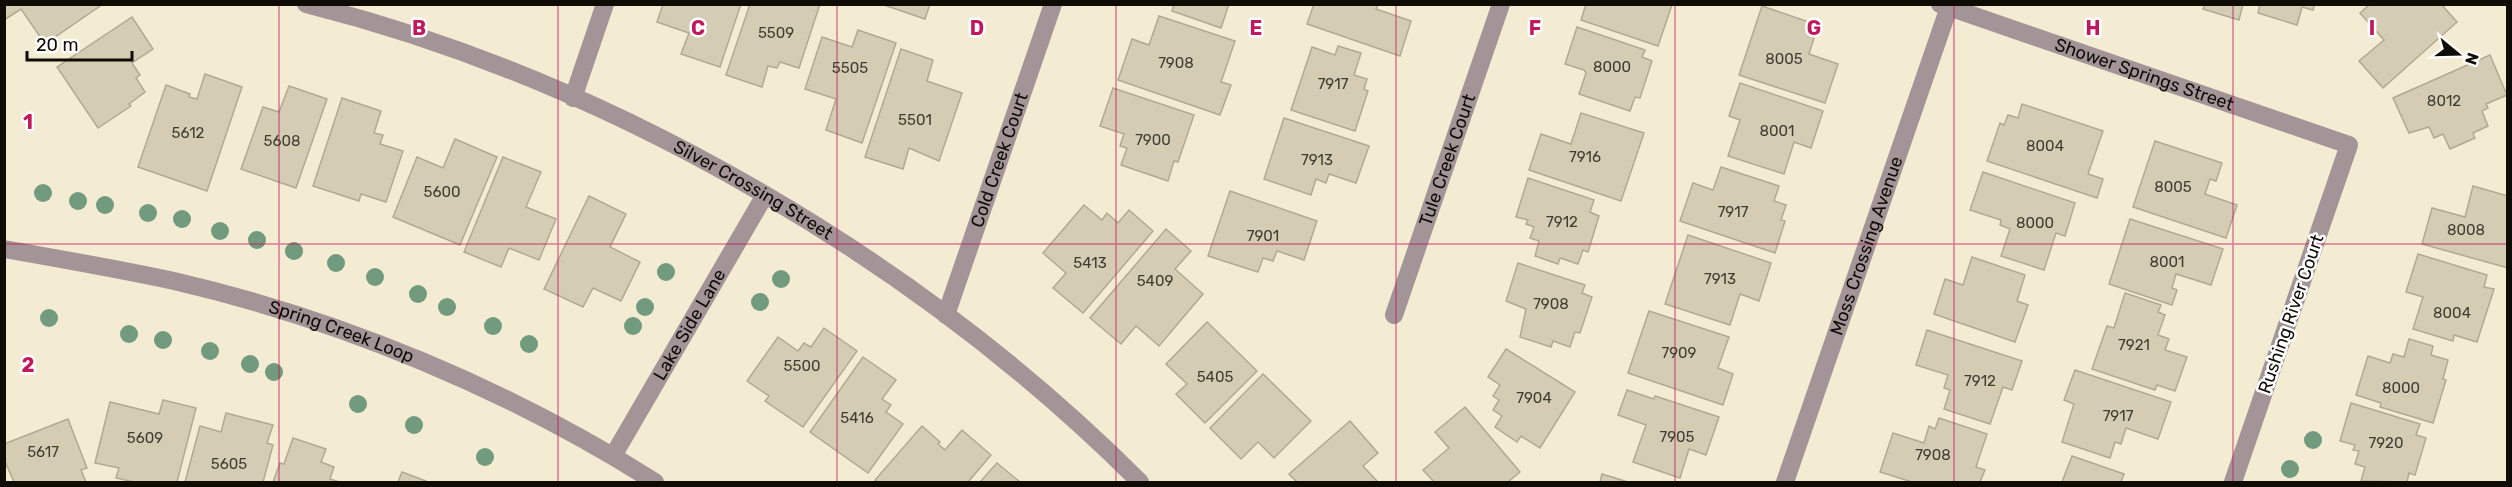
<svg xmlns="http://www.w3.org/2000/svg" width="2512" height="487" viewBox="0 0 2512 487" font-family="Rubik,sans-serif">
  <rect width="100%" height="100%" fill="#f3ecd2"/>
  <g fill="#d4cdb4" stroke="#b1aa91" stroke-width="1.5">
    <polygon points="4,4 103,4 45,44 21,9 4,20"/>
    <polygon points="663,4 741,4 720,67 681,54 689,33 657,22"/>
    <polygon points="750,4 820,4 799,68 780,62 777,68 768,66 762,87 726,75"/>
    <polygon points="881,4 930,4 925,19"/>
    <polygon points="1174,4 1229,4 1221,28 1172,11"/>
    <polygon points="1314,4 1378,4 1376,9 1411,21 1400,56 1307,24"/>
    <polygon points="1586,4 1671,4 1672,5 1658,46 1581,20"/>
    <polygon points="2205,4 2243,4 2239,20 2203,9"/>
    <polygon points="2260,4 2315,4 2313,10 2302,7 2297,25 2258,13"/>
    <polygon points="2370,4 2441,4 2457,22 2383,88 2359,61 2384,40 2360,13"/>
    <polygon points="1762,6 1812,23 1808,36 1814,38 1809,54 1838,64 1825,103 1739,75"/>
    <polygon points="1159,16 1235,41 1221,82 1231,85 1220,115 1118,80 1132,39 1149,45"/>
    <polygon points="132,17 153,49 132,63 140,75 136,78 145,92 129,104 131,106 98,128 57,67"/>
    <polygon points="1577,27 1645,50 1642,57 1652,61 1640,98 1635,97 1630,111 1579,94 1586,73 1584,70 1565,64"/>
    <polygon points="858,30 896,43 862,143 826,130 836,99 805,89 822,37 852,47"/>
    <polygon points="1338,46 1361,53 1354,75 1367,79 1364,89 1368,91 1355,131 1291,110 1312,47 1335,55"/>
    <polygon points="901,49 933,60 927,81 962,93 939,161 909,148 903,169 865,157"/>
    <polygon points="2490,55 2507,95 2486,104 2488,108 2482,111 2488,126 2473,133 2475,138 2450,149 2443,134 2434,138 2429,127 2409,133 2393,98"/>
    <polygon points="205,74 242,87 207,191 138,167 166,85 190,94 189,97 197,99"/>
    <polygon points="1740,83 1823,111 1811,148 1794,142 1784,174 1728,156 1740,120 1729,116"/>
    <polygon points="289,86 327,99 296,188 241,169 263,107 279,112"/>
    <polygon points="1113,88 1194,115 1178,162 1174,161 1168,181 1121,165 1127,148 1120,146 1124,134 1100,126"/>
    <polygon points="342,98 381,111 374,133 383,135 380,144 403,151 386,202 361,194 359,201 313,186"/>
    <polygon points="2022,104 2103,131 2088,174 2103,179 2097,198 1987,161 2000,123 2004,125 2008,115 2018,118"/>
    <polygon points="1581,113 1644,133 1621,201 1529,170 1541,134 1571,144"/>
    <polygon points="1284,118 1369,146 1356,183 1329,174 1326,183 1316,179 1311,195 1264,179"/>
    <polygon points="455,139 497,157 460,245 393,217 417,157 443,168"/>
    <polygon points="2155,141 2222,163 2216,181 2210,179 2205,194 2237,205 2226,238 2133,207"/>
    <polygon points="503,157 541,172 526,207 556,219 539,260 509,248 501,267 464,252"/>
    <polygon points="1721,167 1779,186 1774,201 1786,205 1781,220 1785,221 1775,253 1680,221 1693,183 1713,190"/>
    <polygon points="1983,172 2075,203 2065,236 2056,233 2044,270 2001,256 2010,229 2000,225 2001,220 1970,210"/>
    <polygon points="1528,178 1594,200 1590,212 1599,216 1588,252 1583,250 1578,264 1560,258 1558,264 1535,256 1539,241 1530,238 1534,227 1526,224 1528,220 1516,217"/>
    <polygon points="2473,186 2508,196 2508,268 2422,244 2432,208 2465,217"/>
    <polygon points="1230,191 1317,221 1304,260 1277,251 1273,261 1263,258 1258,272 1208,256"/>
    <polygon points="589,196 626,214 610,247 640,262 621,301 593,288 583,307 544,289"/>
    <polygon points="1084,205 1102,220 1107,213 1118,223 1129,210 1153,231 1083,313 1053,288 1066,273 1043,253"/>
    <polygon points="2130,219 2223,249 2211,285 2176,274 2172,288 2177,290 2172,305 2109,284"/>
    <polygon points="1166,229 1191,251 1175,269 1203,294 1159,346 1136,326 1121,344 1090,318"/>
    <polygon points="1688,235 1771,263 1759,301 1740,294 1730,325 1665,304"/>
    <polygon points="2418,254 2487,275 2484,287 2494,289 2477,342 2454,335 2453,341 2413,329 2423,297 2406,292"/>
    <polygon points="1972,257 2025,275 2017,301 2028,305 2015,342 1934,314 1945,279 1963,285"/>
    <polygon points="1518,263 1585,285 1582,293 1592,297 1580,333 1575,332 1570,347 1553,341 1551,347 1520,337 1526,309 1506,301"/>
    <polygon points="2125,293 2161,305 2158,312 2165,315 2158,335 2169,339 2165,350 2187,357 2175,391 2157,385 2155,390 2092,369 2107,326 2114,328"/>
    <polygon points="1649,311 1729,337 1718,368 1733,374 1723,405 1628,373"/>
    <polygon points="1207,322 1257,371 1205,423 1176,394 1187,384 1166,364"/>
    <polygon points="824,328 857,351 803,427 765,401 769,396 747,381 778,337 798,351 804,343 811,347"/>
    <polygon points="1927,330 2022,361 2012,390 2003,387 1990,424 1944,409 1950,390 1944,388 1948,375 1916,365"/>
    <polygon points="2409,339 2433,346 2431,355 2448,360 2443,379 2446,380 2433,423 2380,407 2381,403 2356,395 2368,356 2390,363 2393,354 2404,357"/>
    <polygon points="1506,349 1575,392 1540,448 1521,436 1517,442 1495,427 1502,416 1493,410 1499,400 1493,396 1500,385 1488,377"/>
    <polygon points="863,357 896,380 882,399 891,405 886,412 903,424 868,473 810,432"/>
    <polygon points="2075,370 2171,402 2158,439 2126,428 2121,444 2115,442 2110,458 2062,442 2074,404 2064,400"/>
    <polygon points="1263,374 1311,421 1274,458 1258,442 1241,459 1210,428"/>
    <polygon points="1627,390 1654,399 1655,396 1719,417 1706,455 1689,449 1680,478 1633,462 1646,425 1618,415"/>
    <polygon points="163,400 196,408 177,482 134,482 116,478 119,468 95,463 110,402 159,414"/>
    <polygon points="2351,403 2420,424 2416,435 2426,438 2415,475 2409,473 2407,482 2361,481 2365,467 2355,464 2359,451 2353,450 2355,445 2340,441"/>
    <polygon points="1465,407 1520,472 1508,482 1434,482 1423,470 1449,448 1435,432"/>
    <polygon points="226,413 273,425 267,443 273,445 263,482 185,482 200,426 221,432"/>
    <polygon points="1939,418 1987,434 1976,467 1985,470 1980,482 1912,482 1880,472 1893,433 1924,443 1929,426 1935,429"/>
    <polygon points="68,419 87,468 81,470 86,482 14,482 4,459 4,444"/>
    <polygon points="1350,421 1378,453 1363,466 1378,482 1294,482 1296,481 1289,474"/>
    <polygon points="922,426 940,442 938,444 945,450 962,430 991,455 968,482 878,482 875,480"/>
    <polygon points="293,438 326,449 321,462 334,467 330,479 339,482 273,482 280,463 284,464"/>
    <polygon points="2072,456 2124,474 2121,482 2062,482"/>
    <polygon points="997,463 1020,482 980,482"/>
    <polygon points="402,472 426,481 426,482 398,482"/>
    <polygon points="1602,474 1628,482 1600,482"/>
  </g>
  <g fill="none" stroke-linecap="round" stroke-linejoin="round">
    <g stroke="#a39597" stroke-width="18">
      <path id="s1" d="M306 4C612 81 918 260 1140 482"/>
      <path id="s2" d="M1940 4 2349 145 2233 482"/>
      <polyline points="573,98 605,4"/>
      <path id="s3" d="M4 249C61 259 118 269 174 281 343 320 509 390 655 482"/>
      <path id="s4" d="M946 315 1053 4"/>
      <path id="s5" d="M1394 315 1501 4"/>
      <path id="s6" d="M613 456 765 195"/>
      <path id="s7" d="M1785 482 1949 7"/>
    </g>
  </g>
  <g fill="#719a7f">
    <circle cx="43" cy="193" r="9"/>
    <circle cx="78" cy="201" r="9"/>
    <circle cx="105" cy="205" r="9"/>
    <circle cx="148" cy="213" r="9"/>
    <circle cx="182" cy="219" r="9"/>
    <circle cx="220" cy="231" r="9"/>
    <circle cx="257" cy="240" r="9"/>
    <circle cx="294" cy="251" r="9"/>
    <circle cx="336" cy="263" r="9"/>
    <circle cx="666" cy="272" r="9"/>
    <circle cx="375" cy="277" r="9"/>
    <circle cx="781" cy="279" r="9"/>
    <circle cx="418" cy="294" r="9"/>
    <circle cx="760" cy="302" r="9"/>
    <circle cx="447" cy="307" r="9"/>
    <circle cx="645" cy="307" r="9"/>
    <circle cx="49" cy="318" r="9"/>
    <circle cx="493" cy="326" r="9"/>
    <circle cx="633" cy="326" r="9"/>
    <circle cx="129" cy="334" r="9"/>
    <circle cx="163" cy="340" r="9"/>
    <circle cx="529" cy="344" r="9"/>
    <circle cx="210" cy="351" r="9"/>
    <circle cx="250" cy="364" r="9"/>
    <circle cx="274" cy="372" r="9"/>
    <circle cx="358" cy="404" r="9"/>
    <circle cx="414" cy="425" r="9"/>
    <circle cx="2313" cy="440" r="9"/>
    <circle cx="485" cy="457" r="9"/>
    <circle cx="2290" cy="469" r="9"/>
  </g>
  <path fill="none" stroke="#c2185b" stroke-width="1.5" stroke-opacity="0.55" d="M279 4V482M558 4V482M837 4V482M1116 4V482M1396 4V482M1675 4V482M1954 4V482M2233 4V482M4 244H2508"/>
  <g text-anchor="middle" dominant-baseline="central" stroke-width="5" stroke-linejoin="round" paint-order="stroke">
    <g font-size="15" fill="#403c31">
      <text x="776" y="33">5509</text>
      <text x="1784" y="59">8005</text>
      <text x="1176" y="63">7908</text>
      <text x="1612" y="67">8000</text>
      <text x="850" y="68">5505</text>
      <text x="1333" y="84">7917</text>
      <text x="2444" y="101">8012</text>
      <text x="915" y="120">5501</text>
      <text x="1777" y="131">8001</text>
      <text x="188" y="133">5612</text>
      <text x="1153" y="140">7900</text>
      <text x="282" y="141">5608</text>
      <text x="2045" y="146">8004</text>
      <text x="1585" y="157">7916</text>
      <text x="1317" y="160">7913</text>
      <text x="2173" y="187">8005</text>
      <text x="442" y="192">5600</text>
      <text x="1733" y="212">7917</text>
      <text x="1562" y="222">7912</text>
      <text x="2035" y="223">8000</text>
      <text x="2466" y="230">8008</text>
      <text x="1263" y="236">7901</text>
      <text x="2167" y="262">8001</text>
      <text x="1090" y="263">5413</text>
      <text x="1720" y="279">7913</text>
      <text x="1155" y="281">5409</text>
      <text x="1551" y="304">7908</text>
      <text x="2452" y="313">8004</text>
      <text x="2134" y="345">7921</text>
      <text x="1679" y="353">7909</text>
      <text x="802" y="366">5500</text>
      <text x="1215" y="377">5405</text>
      <text x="1980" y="381">7912</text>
      <text x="2401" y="388">8000</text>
      <text x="1534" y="398">7904</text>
      <text x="2118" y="416">7917</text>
      <text x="857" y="418">5416</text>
      <text x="1677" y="437">7905</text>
      <text x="145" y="438">5609</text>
      <text x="2386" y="443">7920</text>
      <text x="43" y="452">5617</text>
      <text x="1933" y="455">7908</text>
      <text x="229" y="464">5605</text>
    </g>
    <g font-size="18" fill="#0f0c05" stroke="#fff">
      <text stroke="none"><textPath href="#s2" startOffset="216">Shower Springs Street</textPath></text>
      <text stroke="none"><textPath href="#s4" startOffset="164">Cold Creek Court</textPath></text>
      <text stroke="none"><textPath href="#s5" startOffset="164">Tule Creek Court</textPath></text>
      <text stroke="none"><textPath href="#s1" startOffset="486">Silver Crossing Street</textPath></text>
      <text stroke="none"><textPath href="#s7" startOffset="250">Moss Crossing Avenue</textPath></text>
      <text transform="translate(2291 314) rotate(-71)">Rushing River Court</text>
      <text stroke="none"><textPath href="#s6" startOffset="152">Lake Side Lane</textPath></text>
      <text stroke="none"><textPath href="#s3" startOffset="348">Spring Creek Loop</textPath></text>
    </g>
  </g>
  <g font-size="20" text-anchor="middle" font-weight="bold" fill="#c2185b" stroke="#fff" stroke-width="5" stroke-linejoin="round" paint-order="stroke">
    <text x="419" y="35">B</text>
    <text x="698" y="35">C</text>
    <text x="977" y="35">D</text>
    <text x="1256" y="35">E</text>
    <text x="1535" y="35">F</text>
    <text x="1814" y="35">G</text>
    <text x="2093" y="35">H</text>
    <text x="2372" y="35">I</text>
    <text x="28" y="129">1</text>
    <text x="28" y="372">2</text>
  </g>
  <rect width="2512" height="487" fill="none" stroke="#0f0c05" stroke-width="12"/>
  <g transform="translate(2458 54) rotate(109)" stroke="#ffffff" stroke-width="4.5" paint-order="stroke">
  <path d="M0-4.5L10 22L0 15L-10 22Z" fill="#0f0c05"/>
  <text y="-9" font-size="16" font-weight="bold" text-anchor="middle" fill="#0f0c05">N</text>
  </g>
  <path d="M27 51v9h105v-9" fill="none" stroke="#0f0c05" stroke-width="3"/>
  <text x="36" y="51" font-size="18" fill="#0f0c05" stroke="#ffffff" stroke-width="4.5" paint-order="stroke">20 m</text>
</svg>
